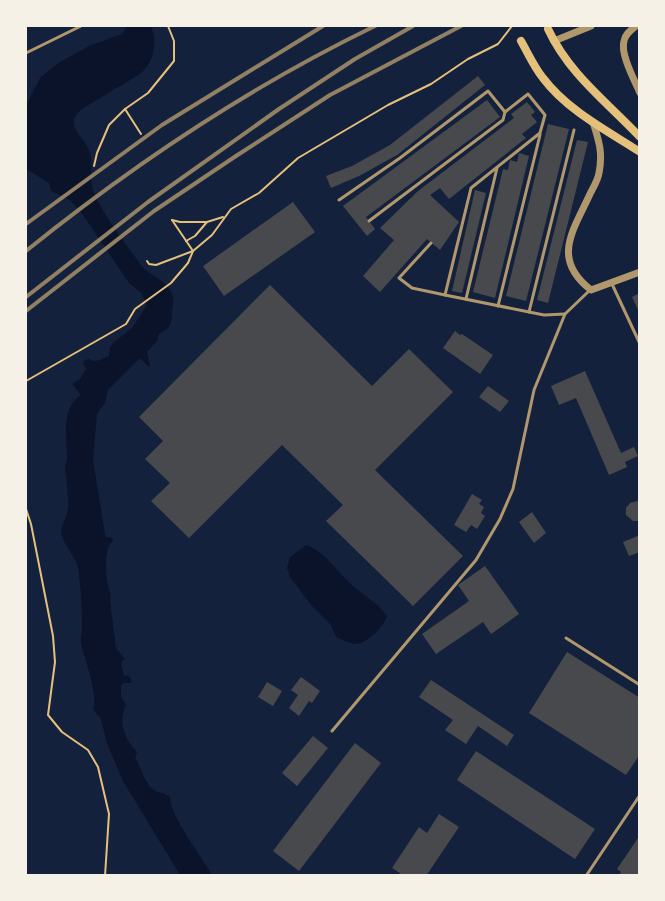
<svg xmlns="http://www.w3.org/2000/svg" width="665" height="901" viewBox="0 0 665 901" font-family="Lato,sans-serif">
  <rect width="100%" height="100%" fill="#14213d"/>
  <g fill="#0b132b">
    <path d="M127 26H151C158 43 154 62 140 74L82 109C61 127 86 136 90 153 93 165 89 178 93 190 100 211 127 245 141 265 150 277 170 280 173 298 174 303 172 307 172 312 172 324 170 329 159 334L157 341 147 352 150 366 149 367 141 359 138 360 108 390 105 403 97 414 93 460 105 534 106 537 112 538 113 541C103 549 106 573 108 586 109 592 112 594 110 601L116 648 125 659 121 662 124 676 128 675 131 679V683H124L121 685V696L126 705C125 708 123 711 123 715 120 727 128 744 137 752L135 758C144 770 145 793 164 793L170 797C171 818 201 855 212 875H180L123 781 107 744 101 719 93 709C99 695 84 659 81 642 80 637 82 633 82 628 82 610 81 587 78 568 75 555 63 546 61 531 63 522 68 514 68 504 68 492 67 482 65 471 64 466 67 462 67 457 67 436 60 409 81 395L72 384 80 379 86 369 83 363 85 360 89 359C97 364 102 358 109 356L110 347 113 343 132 328 147 305 141 293 129 283 83 215 70 200 51 191 49 183 26 169V105L40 78 58 63 91 45 122 34Z"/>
    <path d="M306 545C325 551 337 572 352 585 364 596 377 602 387 616 384 627 366 645 354 644 348 643 341 639 336 637L331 625 311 605 290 577 287 568 290 557Z"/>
  </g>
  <g fill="#48494c">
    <polygon points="478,76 485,85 397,155 359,176 331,188 326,176 352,166 390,145"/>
    <polygon points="487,100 500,117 366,217 375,229 367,236 343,206"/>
    <polygon points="527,102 535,112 531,115 537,122 522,134 526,138 449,199 440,188 430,195 459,222 440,250 427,239 380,292 363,276 394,240 380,228 418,191 514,118 511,114"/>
    <polygon points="548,124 569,129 526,301 506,296"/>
    <polygon points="577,140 588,142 548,303 537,300"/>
    <polygon points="519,153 529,156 495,298 473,292 503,169 508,170 510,160 517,162"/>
    <polygon points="475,190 486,193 462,293 452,291"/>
    <polygon points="293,202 315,232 224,296 203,266"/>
    <polygon points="270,285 372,386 409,349 453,392 375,470 463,556 413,606 326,521 343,505 282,445 189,538 151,501 170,483 145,459 163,441 139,417"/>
    <polygon points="640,293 640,314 632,297"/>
    <polygon points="455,331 460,335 462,334 493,355 480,374 443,348"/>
    <polygon points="585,371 621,453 634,447 638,456 625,462 627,467 609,475 576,398 559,405 551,386"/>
    <polygon points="488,386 509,401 500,412 479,397"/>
    <polygon points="472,494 482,500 479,504 484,507 481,513 485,516 477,529 471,525 466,532 454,525"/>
    <polygon points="637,501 640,502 640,521 633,521 626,515 626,508 630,503"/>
    <polygon points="532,512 546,533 534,543 519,522"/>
    <polygon points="640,535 640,552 629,556 623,542"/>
    <polygon points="485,566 519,614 491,634 483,622 436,654 422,634 469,601 458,585"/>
    <polygon points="567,652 640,698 640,754 626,775 529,713"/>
    <polygon points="301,677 320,691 312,703 309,701 299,716 289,708 298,695 291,690"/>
    <polygon points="431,680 514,735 507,746 478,726 466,744 445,730 453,720 419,697"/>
    <polygon points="267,682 282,691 273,706 258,697"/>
    <polygon points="313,736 328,748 297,786 282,773"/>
    <polygon points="355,743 381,763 299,871 273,851"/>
    <polygon points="476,751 595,829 575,859 457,780"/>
    <polygon points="439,814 459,827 426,876 398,876 400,873 392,868 419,827 427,833"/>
    <polygon points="640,835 640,876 619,876 621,872 617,869"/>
  </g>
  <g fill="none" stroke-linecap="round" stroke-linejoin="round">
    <g stroke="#e5c07b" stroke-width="2">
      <polyline points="125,109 141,134"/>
      <polyline points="94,166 97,153 109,125 125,109 148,93 174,61 174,41 168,26"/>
      <polyline points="172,220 180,222 207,222"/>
      <polyline points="186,241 195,236 207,222 223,217"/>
      <polyline points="147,261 149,264 156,265 193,251 172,220"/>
      <polyline points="26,381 126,324 135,309 171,283 188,263 193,251 212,235 231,209 259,193 298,158 388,105 431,84 468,59 498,44 512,26"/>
      <polyline points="26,509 31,524 53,636 55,662 48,715 62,732 88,750 98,767 109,814 105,876"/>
    </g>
    <g stroke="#b1986c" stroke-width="3">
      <polyline points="26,53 81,26"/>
      <polyline points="339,200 400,158 488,91 505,112 528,94 545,115 540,133 471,188 445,295 544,315 565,314"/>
      <polyline points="369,221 503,120 505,112"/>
      <polyline points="431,243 399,278 412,288 445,295"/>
      <polyline points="612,284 640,344"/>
      <polyline points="466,299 497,168"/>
      <polyline points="498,306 540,135"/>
      <polyline points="529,312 574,130"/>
      <polyline points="566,638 640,685"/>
      <polyline points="332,731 476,560 500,519 513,489 534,390 565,314 589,291"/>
      <polyline points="586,876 640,795"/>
    </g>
    <g stroke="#b1986c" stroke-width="7">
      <path d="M636 26C631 30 625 34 624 41 620 54 635 81 640 93"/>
      <polyline points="554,41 591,26"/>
      <path d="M593 122C599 141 603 153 599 173 598 180 593 188 590 194 573 231 551 259 591 290L640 272"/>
    </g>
    <g stroke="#e5c07b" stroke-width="8">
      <path d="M548 29C569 74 607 102 640 137"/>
      <path d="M521 41C528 53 534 67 543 78 567 110 606 130 640 152"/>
    </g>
    <g stroke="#918062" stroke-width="4">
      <polyline points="26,224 162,125 323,26"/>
      <path d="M26 251C134 164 251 86 375 26"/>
      <polyline points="26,297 148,202 279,109 355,59 413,26"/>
      <polyline points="26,311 154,211 236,156 330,95 461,26"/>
    </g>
  </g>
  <rect width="665" height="901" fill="none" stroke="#f6f1e7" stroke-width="54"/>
</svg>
